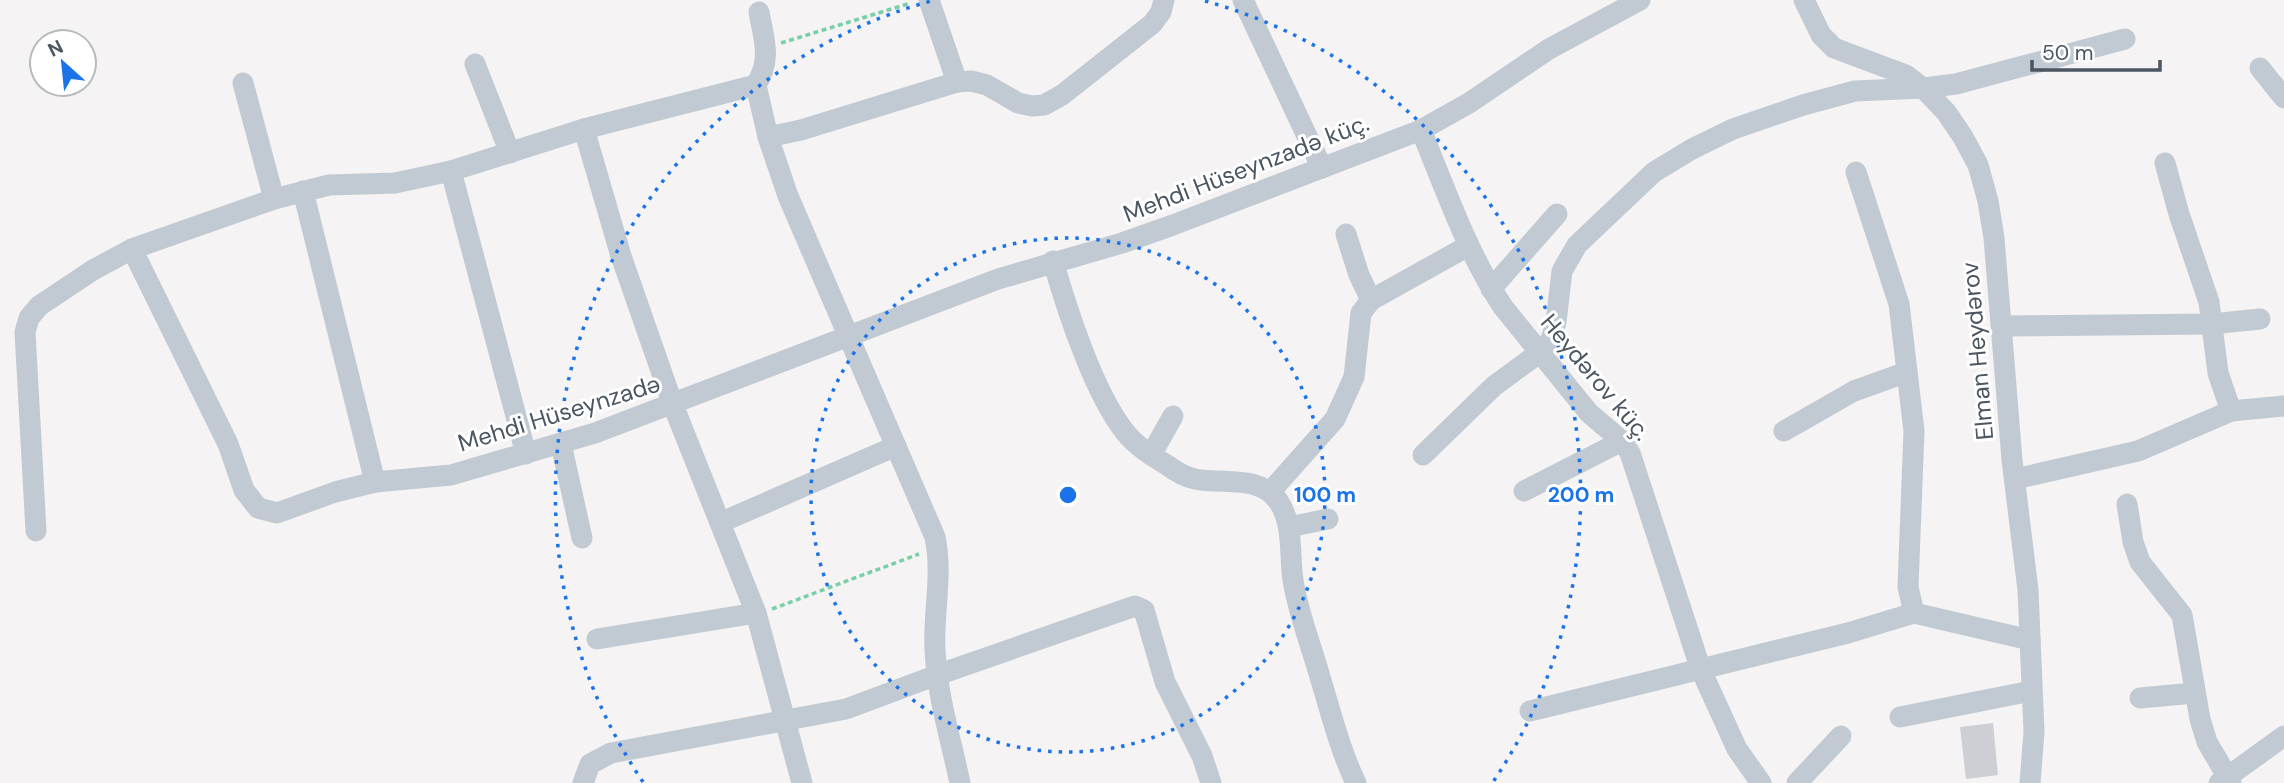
<svg xmlns="http://www.w3.org/2000/svg" width="2284" height="783" viewBox="0 0 2284 783" font-family="'DM Sans',sans-serif">
  <rect width="100%" height="100%" fill="#f5f3f3"/>
  <polygon fill="#cdcfd5" points="1993,723 1998,775 1966,779 1960,727"/>
  <g fill="none" stroke-linecap="round" stroke-linejoin="round">
    <g stroke="#7ad0a6" stroke-width="3.5" stroke-dasharray="5 3.5" stroke-linecap="butt">
      <polyline points="781,43 911,3"/>
      <polyline points="772,609 919,554"/>
    </g>
    <g stroke="#c1cad2" stroke-width="21">
      <polyline points="929,0 957,82"/>
      <polyline points="1243,0 1322,168"/>
      <polyline points="1804,0 1821,35 1834,48 1906,75 1923,88 1946,112 1963,137 1978,165 1988,201 1994,238 2012,460 2028,590 2034,732 2030,783"/>
      <path d="M759 12C764 40 772 59 756 85L768 137 788 196 935 537C943 575 933 612 935 650 937 695 951 740 960 783"/>
      <polyline points="475,64 510,153"/>
      <polyline points="2260,68 2284,98"/>
      <polyline points="243,83 274,199"/>
      <polyline points="584,129 621,256 673,405 756,613 802,783"/>
      <path d="M1421 130C1446 191 1467 252 1503 307L1589 413 1622 441 1630 453 1701 670 1737 749 1761 783"/>
      <polyline points="768,137 801,130 957,82 971,81 987,85 1018,103 1032,106 1044,105 1062,95 1152,24 1161,12 1164,0"/>
      <polyline points="2165,163 2179,214 2209,302 2218,373 2231,411"/>
      <polyline points="451,171 526,454"/>
      <polyline points="1856,172 1899,304 1914,431 1908,587 1914,613 2030,640"/>
      <polyline points="303,191 375,482"/>
      <polyline points="1346,234 1359,275 1371,300"/>
      <polyline points="132,249 228,444 244,490 258,508 277,513 335,492 375,482 451,475 595,433 998,279 1122,243 1173,225 1421,130 1469,103 1549,49 1640,0"/>
      <path d="M1053 261C1067 310 1094 393 1125 432 1136 446 1152 456 1167 465 1175 471 1185 477 1195 479 1224 485 1260 474 1279 502 1294 526 1289 554 1293 580 1298 613 1311 645 1320 677 1331 713 1340 750 1356 783"/>
      <polyline points="1491,289 1557,214"/>
      <polyline points="2002,326 2211,324 2260,319"/>
      <polyline points="1784,431 1854,391 1907,372"/>
      <polyline points="561,444 582,538"/>
      <polyline points="1151,455 1173,416"/>
      <polyline points="1423,455 1494,386 1539,353 1551,340 1556,322 1562,271 1577,245 1654,172 1692,149 1733,129 1803,105 1855,91 1923,88 1956,84 2125,39"/>
      <polyline points="2015,479 2138,451 2231,411 2284,406"/>
      <polyline points="1524,491 1622,441"/>
      <polyline points="1270,492 1335,419 1354,377 1361,313 1371,300 1468,246"/>
      <polyline points="2127,504 2133,542 2140,562 2182,615 2200,719 2207,742 2231,783"/>
      <polyline points="722,522 896,446"/>
      <polyline points="1289,527 1328,519"/>
      <polyline points="36,531 25,332 29,318 39,306 93,270 132,249 274,199 329,185 395,183 451,171 584,129 756,85"/>
      <polyline points="597,639 756,613"/>
      <polyline points="2140,698 2194,693"/>
      <polyline points="1530,711 1848,633 1914,613"/>
      <polyline points="1900,717 2031,691"/>
      <polyline points="583,783 590,764 611,753 846,709 937,675 1135,606 1144,610 1165,682 1202,756 1211,783"/>
      <polyline points="1797,783 1841,736"/>
      <polyline points="2219,783 2284,736"/>
    </g>
  </g>
  <g fill="none" stroke="#1a73e8" stroke-width="3.5" stroke-dasharray="3.5 7">
    <circle cx="1068" cy="495" r="257"/>
    <path d="M643 782A513 513 0 0 1 931 1M1205 1A513 513 0 0 1 1493 782"/>
  </g>
  <g text-anchor="middle" dominant-baseline="central" stroke-width="6" stroke-linejoin="round" paint-order="stroke">
    <g font-size="24" fill="#4a5661" stroke="#fff">
      <text transform="translate(1246 168) rotate(-21)">Mehdi Hüseynzadə küç.</text>
      <text transform="translate(1977 351) rotate(-95)">Elman Heydərov</text>
      <text transform="translate(1596 377) rotate(50)">Heydərov küç.</text>
      <text transform="translate(559 413) rotate(-17)">Mehdi Hüseynzadə</text>
    </g>
  </g>
  <circle cx="1068" cy="495" r="10" fill="#1a73e8" stroke="#fff" stroke-width="3.5"/>
  <g font-size="21" text-anchor="middle" font-weight="bold" fill="#1a73e8" stroke="#fff" stroke-width="6" stroke-linejoin="round" paint-order="stroke">
    <text x="1325" y="502">100 m</text>
    <text x="1581" y="502">200 m</text>
  </g>
  <g transform="translate(63 63) rotate(333)"><circle r="33" fill="#ffffff" stroke="#b7bbc0" stroke-width="2"/>
  <path d="M0-5L12 26L0 18L-12 26Z" fill="#1a73e8"/>
  <text y="-10" font-size="19" font-weight="bold" text-anchor="middle" fill="#4a5661">N</text>
  </g>
  <path d="M2032 60v10h128v-10" fill="none" stroke="#4a5661" stroke-width="3.5"/>
  <text x="2042" y="60" font-size="21" fill="#4a5661" stroke="#ffffff" stroke-width="5" paint-order="stroke">50 m</text>
</svg>
